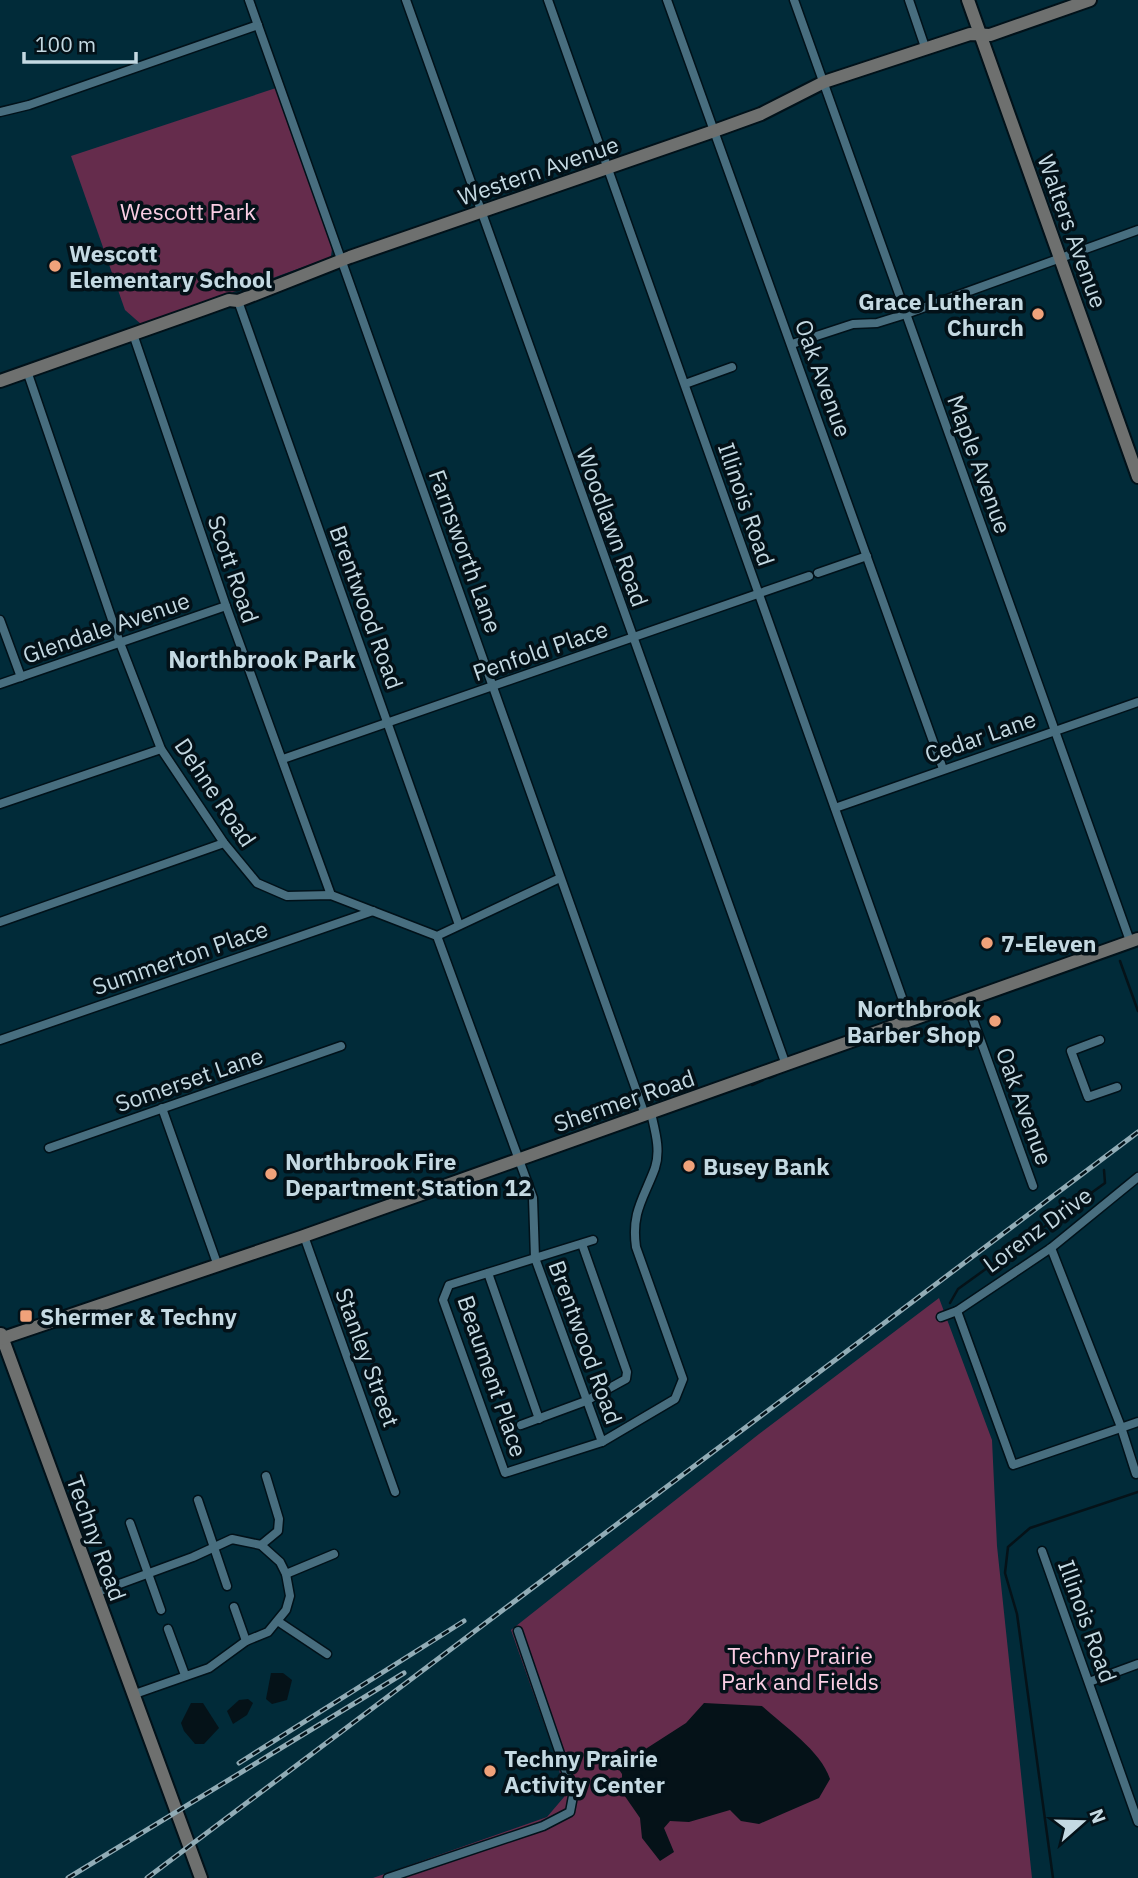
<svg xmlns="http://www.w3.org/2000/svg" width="1138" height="1878" viewBox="0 0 1138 1878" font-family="'IBM Plex Sans',sans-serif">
  <rect width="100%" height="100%" fill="#012b39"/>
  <g fill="#652c4c">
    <polygon points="276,88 332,248 331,257 142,325 125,310 71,156"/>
    <polygon points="939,1298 992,1440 997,1546 1032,1878 373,1878 547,1817 564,1797 558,1763 511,1630 759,1434"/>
  </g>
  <g fill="#051218">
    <polygon points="271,1673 283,1673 292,1680 287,1700 272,1704 266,1699"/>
    <polygon points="248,1699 253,1703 247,1715 233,1724 227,1711 239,1700"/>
    <polygon points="191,1703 203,1703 219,1728 204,1744 195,1744 184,1731 181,1723"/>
    <path d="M704 1703 762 1706C784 1726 821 1751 830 1779L819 1798 759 1824 741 1821 730 1810 689 1822 670 1821 664 1828 674 1852 660 1861 642 1838 640 1818 622 1792V1774L612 1759 613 1753 619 1748H628L635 1756 634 1761 644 1762V1750L686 1723Z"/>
  </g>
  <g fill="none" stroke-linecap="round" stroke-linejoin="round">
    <g stroke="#051218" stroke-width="2.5">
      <polyline points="1120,961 1138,1011"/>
      <polyline points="769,1078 776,1075"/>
      <polyline points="752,1085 763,1080"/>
      <polyline points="950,1303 958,1289 1105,1183 1104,1170"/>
      <polyline points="1053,1878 1017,1614 1005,1573 1008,1547 1030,1528 1138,1492"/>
    </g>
    <g stroke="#011119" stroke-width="11">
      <g id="street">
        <polyline points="249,0 645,1115"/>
        <polyline points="406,0 786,1065"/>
        <polyline points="548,0 910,1020"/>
        <polyline points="667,0 943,769"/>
        <polyline points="794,0 1130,941"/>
        <polyline points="909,0 925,47"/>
        <polyline points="0,112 29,105 258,25"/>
        <polyline points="238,301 459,925"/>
        <polyline points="133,334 226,606 331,895"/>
        <polyline points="792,344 853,324 877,323 906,314 1138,230"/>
        <polyline points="27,371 120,643 161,749 224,843 257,883 287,896 331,895 437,936 560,878"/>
        <polyline points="685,384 732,367"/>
        <polyline points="818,573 867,556"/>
        <polyline points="0,620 21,677"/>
        <polyline points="0,684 226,606"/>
        <polyline points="283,759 809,576"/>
        <polyline points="0,804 161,749"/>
        <polyline points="835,808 1138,702"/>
        <polyline points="0,922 224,843"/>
        <polyline points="437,936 533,1198 535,1258 602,1442"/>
        <polyline points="966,1000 1033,1186"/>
        <polyline points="0,1040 373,911"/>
        <polyline points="1100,1040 1071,1051 1088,1097 1117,1087"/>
        <polyline points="162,1108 218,1266"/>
        <polyline points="49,1148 341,1046"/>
        <polyline points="304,1236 395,1492"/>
        <path d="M593 1240 449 1285 443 1300 505 1473 602 1442 675 1399 683 1379 636 1247C631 1212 644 1198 655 1168 661 1150 655 1131 651 1113"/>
        <polyline points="1051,1248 1121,1427 1136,1474"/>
        <polyline points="488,1273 539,1419"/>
        <polyline points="957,1311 1013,1465 1138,1422"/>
        <polyline points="941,1317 957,1311 1051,1248 1138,1177"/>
        <polyline points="521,1425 586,1401 626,1379 627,1372 582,1244"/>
        <polyline points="198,1500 227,1586"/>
        <polyline points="130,1523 161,1610"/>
        <polyline points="261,1545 278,1531 279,1519 266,1476"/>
        <polyline points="1042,1551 1138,1822"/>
        <polyline points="286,1574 334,1554"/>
        <polyline points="95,1593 193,1557 232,1539 261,1545 280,1562 286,1574 290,1596 286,1610 268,1632 246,1641 209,1668 132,1695"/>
        <polyline points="234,1607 246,1641"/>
        <polyline points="279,1622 327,1654"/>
        <polyline points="168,1629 185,1675"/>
        <polyline points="1089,1682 1138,1664"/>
        <polyline points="388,1878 543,1826 570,1812 573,1796 570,1783 518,1631"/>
      </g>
    </g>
    <g stroke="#011119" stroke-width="16">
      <g id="secondary">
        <polyline points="968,0 1138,477"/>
        <polyline points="0,381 204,309 229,300 238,301 350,257 714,131 761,114 824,82 970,34 990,35 1090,0"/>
        <polyline points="1,1334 201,1878"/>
        <polyline points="0,1339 301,1237 1138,939"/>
      </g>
    </g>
    <use href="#street" stroke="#486e7f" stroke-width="8"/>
    <use href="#secondary" stroke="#6e706f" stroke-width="12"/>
    <g stroke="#91acb6" stroke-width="5">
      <g id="rail">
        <polyline points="239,1763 464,1621"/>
        <polyline points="68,1878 404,1673"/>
        <polyline points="147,1878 1138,1132"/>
      </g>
    </g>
    <use href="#rail" stroke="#031118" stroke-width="2.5" stroke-dasharray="8" stroke-linecap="butt"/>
  </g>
  <g fill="#f0a27a" stroke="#031118" stroke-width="2.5">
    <circle cx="55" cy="266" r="7"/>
    <circle cx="1038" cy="314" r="7"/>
    <circle cx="987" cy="943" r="7"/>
    <circle cx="995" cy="1021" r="7"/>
    <circle cx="689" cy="1166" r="7"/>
    <circle cx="271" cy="1174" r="7"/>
    <rect x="19" y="1309" width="14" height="14" rx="3.5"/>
    <circle cx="490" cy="1771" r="7"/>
  </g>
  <g text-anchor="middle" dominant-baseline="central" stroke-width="7" stroke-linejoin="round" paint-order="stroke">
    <g font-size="23" fill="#c4d9e2" stroke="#031118">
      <text transform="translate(538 170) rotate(-19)">Western Avenue</text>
      <text transform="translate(1073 231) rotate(70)">Walters Avenue</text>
      <text transform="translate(824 378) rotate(70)">Oak Avenue</text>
      <text transform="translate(980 464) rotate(70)">Maple Avenue</text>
      <text transform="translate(747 504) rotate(71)">Illinois Road</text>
      <text transform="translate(613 527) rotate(70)">Woodlawn Road</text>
      <text transform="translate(466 551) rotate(70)">Farnsworth Lane</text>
      <text transform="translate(234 569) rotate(71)">Scott Road</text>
      <text transform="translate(367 607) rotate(70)">Brentwood Road</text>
      <text transform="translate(106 627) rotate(-19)">Glendale Avenue</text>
      <text transform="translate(540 650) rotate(-19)">Penfold Place</text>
      <text transform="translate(980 736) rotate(-19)">Cedar Lane</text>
      <text transform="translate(216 792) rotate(56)">Dehne Road</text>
      <text transform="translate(180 957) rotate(-19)">Summerton Place</text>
      <text transform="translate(189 1079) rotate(-19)">Somerset Lane</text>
      <text transform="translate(624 1100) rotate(-19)">Shermer Road</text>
      <text transform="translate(1025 1106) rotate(70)">Oak Avenue</text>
      <text transform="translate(1037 1229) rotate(-36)">Lorenz Drive</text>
      <text transform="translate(586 1342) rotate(70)">Brentwood Road</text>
      <text transform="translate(368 1357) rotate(70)">Stanley Street</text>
      <text transform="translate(493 1376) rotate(71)">Beaument Place</text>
      <text transform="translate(97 1538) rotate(70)">Techny Road</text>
      <text transform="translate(1088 1621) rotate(70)">Illinois Road</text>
    </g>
    <g font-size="23" fill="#facde3" stroke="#031118">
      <text x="188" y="211">Wescott Park</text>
      <text x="800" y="1655">Techny Prairie<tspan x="800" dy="26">Park and Fields</tspan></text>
    </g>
    <g font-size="23" font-weight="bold" fill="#c4d9e2" stroke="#031118" text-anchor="start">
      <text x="69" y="253">Wescott<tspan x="69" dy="26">Elementary School</tspan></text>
      <text x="1024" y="301" text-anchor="end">Grace Lutheran<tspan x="1024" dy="26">Church</tspan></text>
      <text x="1001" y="943">7-Eleven</text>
      <text x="981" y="1008" text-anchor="end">Northbrook<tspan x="981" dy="26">Barber Shop</tspan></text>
      <text x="285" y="1161">Northbrook Fire<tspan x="285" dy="26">Department Station 12</tspan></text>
      <text x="703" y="1166">Busey Bank</text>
      <text x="40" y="1316">Shermer &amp; Techny</text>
      <text x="504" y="1758">Techny Prairie<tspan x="504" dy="26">Activity Center</tspan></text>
    </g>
    <g font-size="24" font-weight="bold" fill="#c4d9e2" stroke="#031118">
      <text x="262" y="659">Northbrook Park</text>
    </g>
  </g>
  <g transform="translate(1082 1822) rotate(70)" stroke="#031118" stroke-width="5" paint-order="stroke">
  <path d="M0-5L12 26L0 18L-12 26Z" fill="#c4d9e2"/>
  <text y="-10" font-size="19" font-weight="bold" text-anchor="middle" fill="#c4d9e2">N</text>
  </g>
  <path d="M24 52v10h112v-10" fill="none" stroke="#c4d9e2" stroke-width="3.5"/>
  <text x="35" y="52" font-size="21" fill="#c4d9e2" stroke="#031118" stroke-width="5" paint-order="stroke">100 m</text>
</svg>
